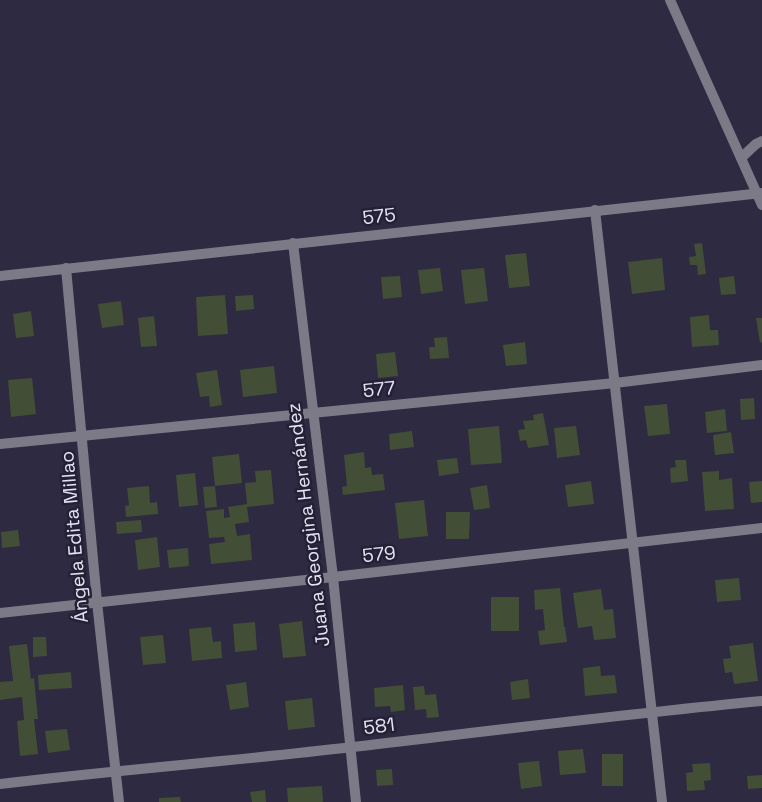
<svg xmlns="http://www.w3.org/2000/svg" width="762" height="802" viewBox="0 0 762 802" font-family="'Space Grotesk',sans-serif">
  <rect width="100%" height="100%" fill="#2e2a41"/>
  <g fill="#424e36">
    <polygon points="702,243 706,274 698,275 697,265 690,265 689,257 696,256 694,244"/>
    <polygon points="526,253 530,286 509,288 505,255"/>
    <polygon points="662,258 665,290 632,294 628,262"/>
    <polygon points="440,268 443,291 421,294 418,270"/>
    <polygon points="484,268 488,301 465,304 461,270"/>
    <polygon points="400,276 402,297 383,299 381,277"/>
    <polygon points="734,276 736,294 721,295 719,278"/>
    <polygon points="225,295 228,334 198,336 196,297"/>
    <polygon points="253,295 254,309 236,311 235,296"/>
    <polygon points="121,301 124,325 102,328 98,304"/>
    <polygon points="31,311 34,336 16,338 13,314"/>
    <polygon points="709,315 710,330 718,330 719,345 692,347 690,317"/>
    <polygon points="154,316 157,346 141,347 138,318"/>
    <polygon points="756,318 762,318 762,342 760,343"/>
    <polygon points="447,337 449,358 430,359 429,347 435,347 434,338"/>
    <polygon points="525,342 527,364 506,366 503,345"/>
    <polygon points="395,352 398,376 378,378 376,354"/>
    <polygon points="274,366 277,393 243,397 240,370"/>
    <polygon points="217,370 222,405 210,407 209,396 200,397 196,373"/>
    <polygon points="32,378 36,414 11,417 8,380"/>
    <polygon points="754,398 755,419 741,420 740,399"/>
    <polygon points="667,404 670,434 648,436 644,406"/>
    <polygon points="725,409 727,431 707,433 705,412"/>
    <polygon points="543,413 549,445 528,448 526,440 520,441 518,430 525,429 523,421 534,420 533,415"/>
    <polygon points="499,426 502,463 471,465 468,429"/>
    <polygon points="576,426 580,455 557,458 554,428"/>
    <polygon points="412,431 414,447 390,450 389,434"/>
    <polygon points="731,432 734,453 715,455 713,435"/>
    <polygon points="364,452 365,468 371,467 372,475 383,474 385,490 343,495 342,487 347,486 344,455"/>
    <polygon points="239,454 242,483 215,486 212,457"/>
    <polygon points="457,458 459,473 439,476 437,460"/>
    <polygon points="675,460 686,460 688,481 671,483 670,468 676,467"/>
    <polygon points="271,470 274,504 247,507 249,522 235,524 237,536 250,534 252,560 211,564 209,544 225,542 224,537 209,538 206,511 224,509 224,518 230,517 228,507 247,504 245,483 256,482 255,471"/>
    <polygon points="719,471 719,480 732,478 734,509 705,511 702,472"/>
    <polygon points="195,473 198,505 179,507 176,475"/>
    <polygon points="591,481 594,504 568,507 565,485"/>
    <polygon points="762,481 762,502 751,503 749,482"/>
    <polygon points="487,485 490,508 474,510 470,488"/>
    <polygon points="149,486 150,503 157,502 158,514 126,517 125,506 129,505 127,488"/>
    <polygon points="215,486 217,507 205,508 203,487"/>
    <polygon points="424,500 428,536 399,539 395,503"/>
    <polygon points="446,512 470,512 469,539 446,539"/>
    <polygon points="141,520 142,532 117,534 116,522"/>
    <polygon points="18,530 20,546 2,548 1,532"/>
    <polygon points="157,537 160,567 138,570 135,540"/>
    <polygon points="188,548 189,566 169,568 167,550"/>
    <polygon points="739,578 741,600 717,602 715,580"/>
    <polygon points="560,588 564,627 565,627 567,642 540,645 538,631 545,630 543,609 535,610 534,590"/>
    <polygon points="601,589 604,610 613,609 616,638 594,640 592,626 578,628 573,593"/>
    <rect x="491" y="597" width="28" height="34"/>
    <polygon points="302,621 306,656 283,658 279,624"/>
    <polygon points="255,622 257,650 235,652 233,624"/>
    <polygon points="211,627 213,642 221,641 222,658 192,661 189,629"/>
    <polygon points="163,635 166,663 143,665 140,637"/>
    <polygon points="33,637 46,637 47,656 33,657"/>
    <polygon points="753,643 758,681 734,684 732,672 725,673 723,659 731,658 729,646"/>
    <polygon points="27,644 31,679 34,678 38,719 34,719 38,754 20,756 17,721 24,720 22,697 0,700 0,682 13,681 9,646"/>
    <polygon points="600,666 601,676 615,675 617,693 585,696 583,668"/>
    <polygon points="71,672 72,688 39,690 38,675"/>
    <polygon points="528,679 530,698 512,700 510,682"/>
    <polygon points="246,682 249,707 230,710 226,685"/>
    <polygon points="403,685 405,710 391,712 390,706 375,707 374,688"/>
    <polygon points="424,686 425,695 436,694 439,717 427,718 426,709 415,710 413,687"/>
    <polygon points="312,698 315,727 288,730 285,701"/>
    <polygon points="67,729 70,750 48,753 45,731"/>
    <polygon points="583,749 586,773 560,775 558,751"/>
    <rect x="602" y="754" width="21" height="32"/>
    <polygon points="539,761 542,786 521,789 518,763"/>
    <polygon points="710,763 711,780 704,781 705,790 687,791 686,773 693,772 692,764"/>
    <polygon points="392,769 393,785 377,786 376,770"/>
    <polygon points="762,775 762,788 748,789 747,776"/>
    <polygon points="322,786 323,802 288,802 287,788"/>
    <polygon points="265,790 266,802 252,802 250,792"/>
    <polygon points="180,797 181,802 159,802 159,798"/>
  </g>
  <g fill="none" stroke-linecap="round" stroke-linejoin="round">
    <g stroke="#7c7a87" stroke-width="10">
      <polyline points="670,0 762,205"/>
      <polyline points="741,158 756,144 762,141"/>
      <polyline points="595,210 662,802"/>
      <polyline points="293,243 333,577 356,802"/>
      <polyline points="66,268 97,602 119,802"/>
      <polyline points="0,276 762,193"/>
      <polyline points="0,444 615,383 762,365"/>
      <polyline points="0,613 333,577 762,528"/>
      <path d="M0 784C117 770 235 761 352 747 489 731 625 714 762 701"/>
    </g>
  </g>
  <g text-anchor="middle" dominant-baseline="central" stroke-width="5" stroke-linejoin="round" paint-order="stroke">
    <g font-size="19" fill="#e5e3f2" stroke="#242036">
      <text transform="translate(379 216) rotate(-6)">575</text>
      <text transform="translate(379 389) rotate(-6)">577</text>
      <text transform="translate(308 525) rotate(-97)">Juana Georgina Hernández</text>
      <text transform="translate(74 537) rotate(-95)">Ángela Edita Millao</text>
      <text transform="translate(379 554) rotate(-6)">579</text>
      <text transform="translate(379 726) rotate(-7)">581</text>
    </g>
  </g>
</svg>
